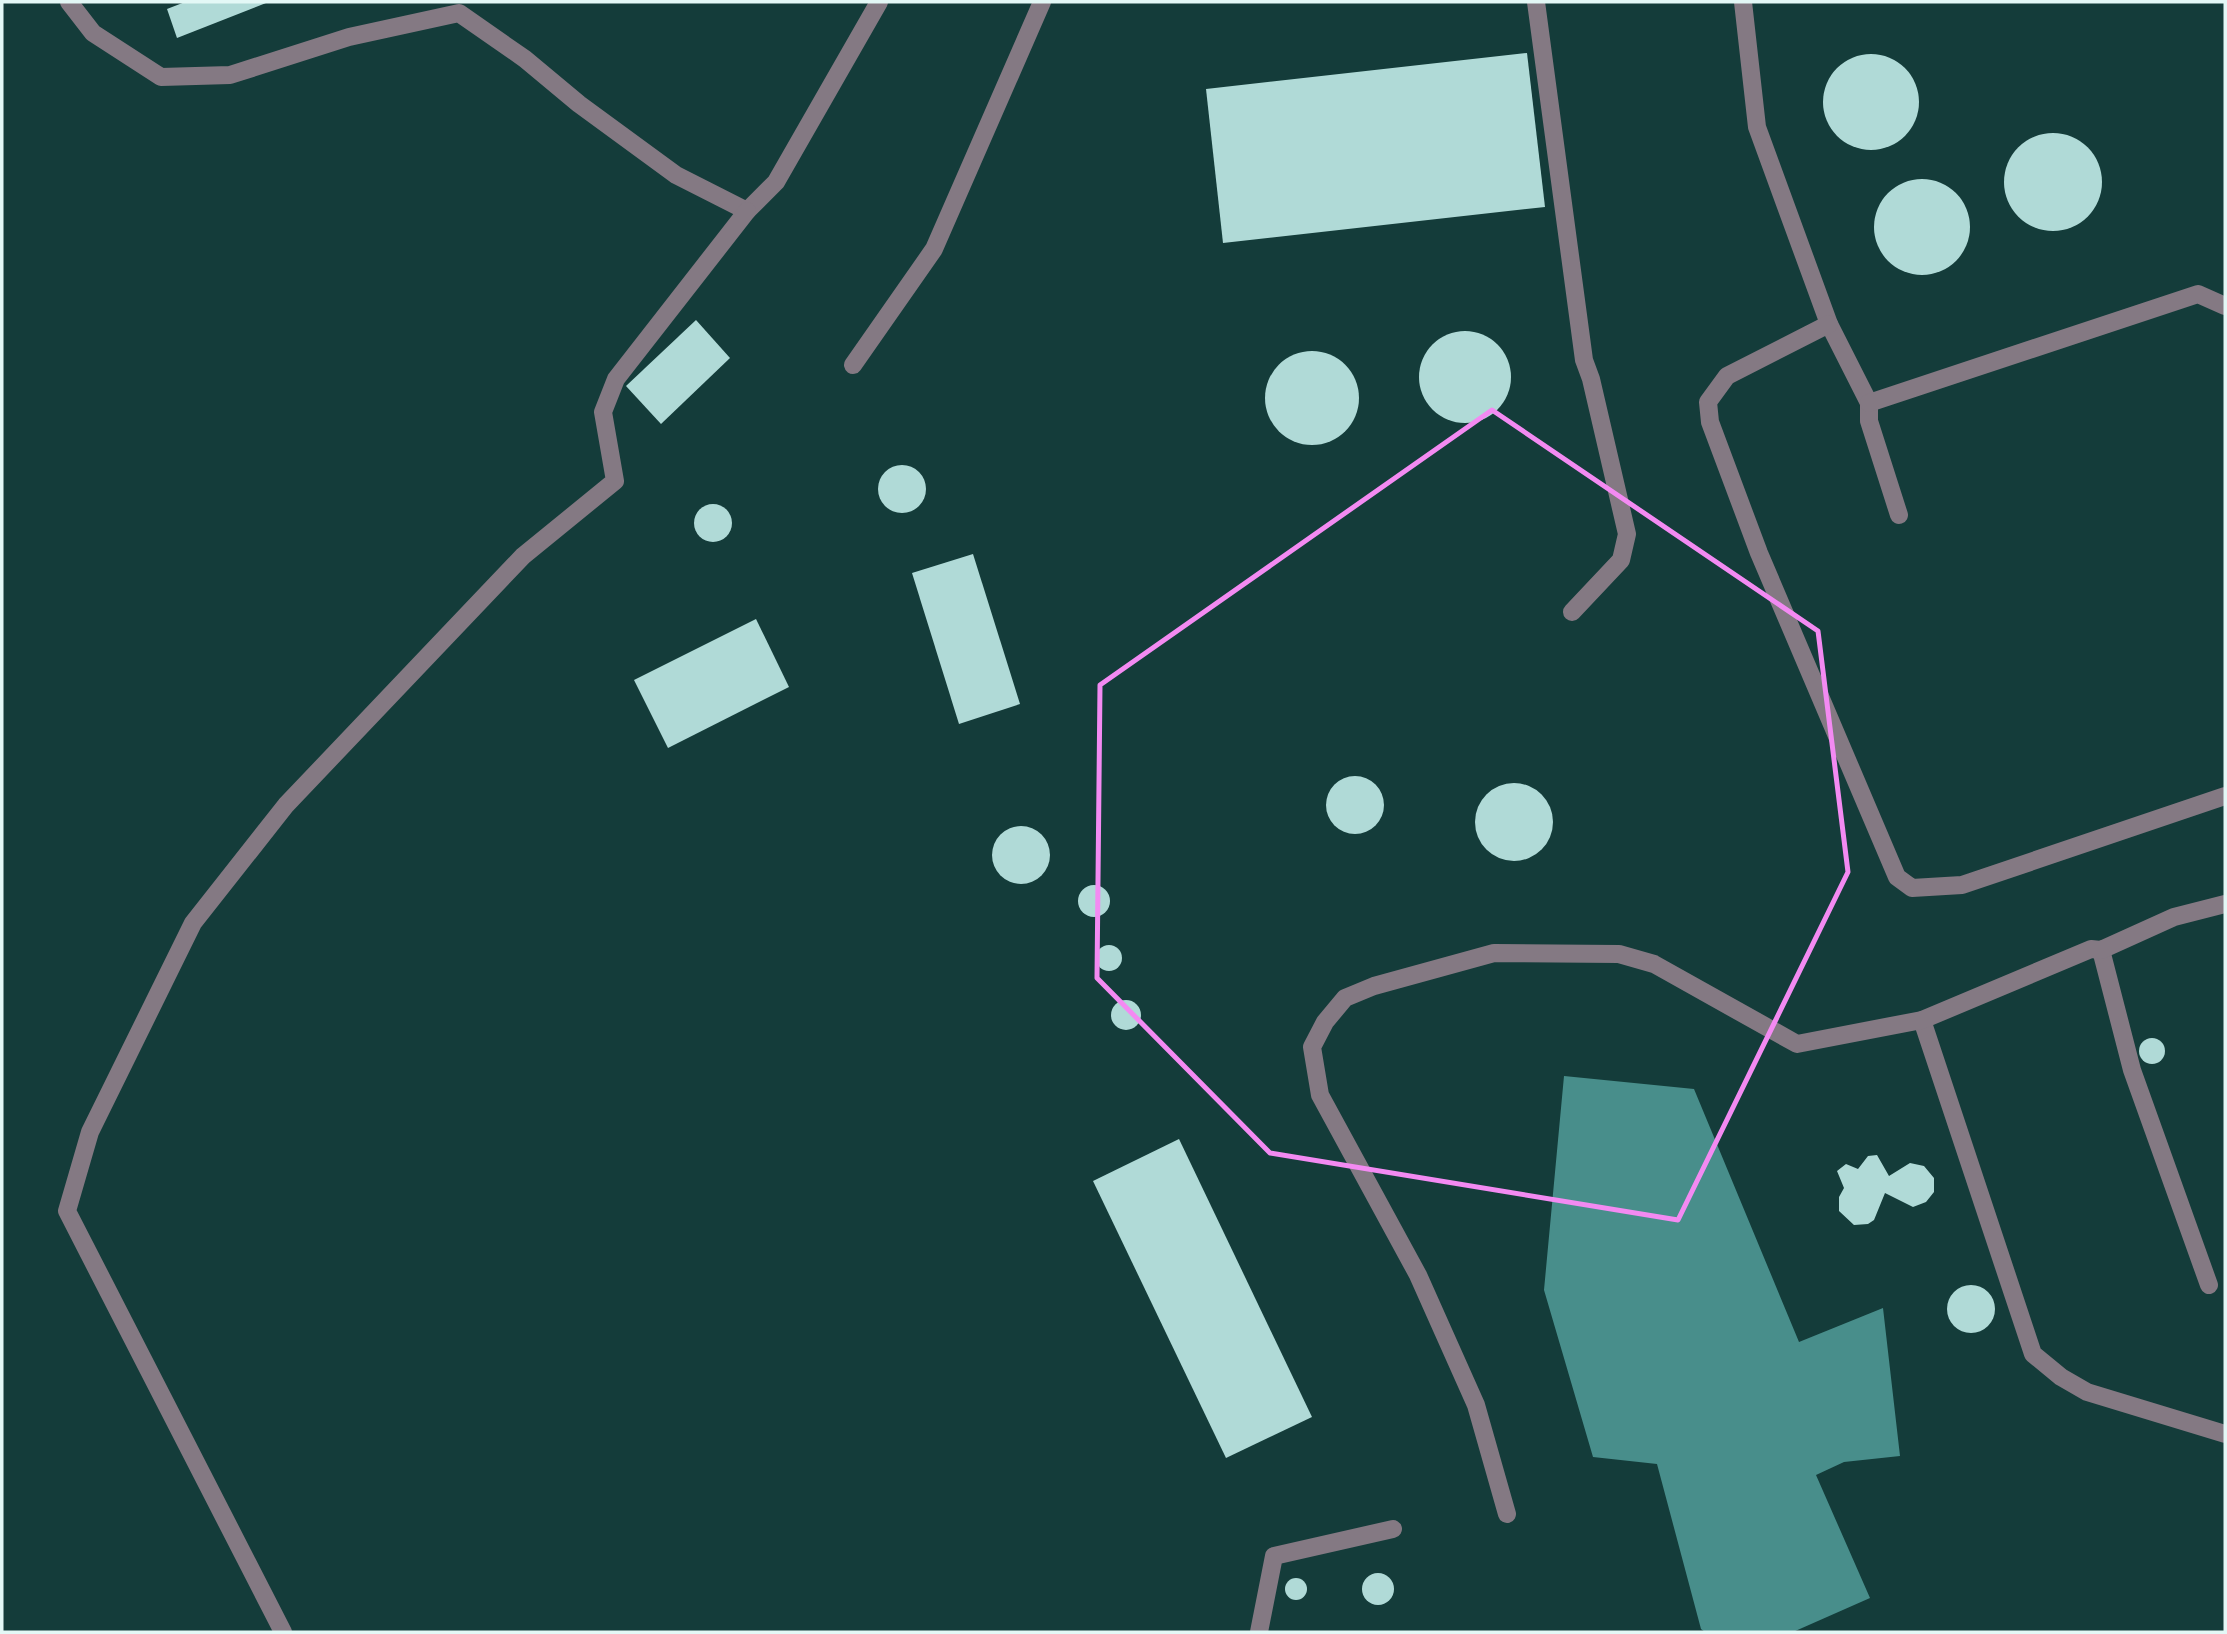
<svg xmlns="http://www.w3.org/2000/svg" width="2227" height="1634" viewBox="0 0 2227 1634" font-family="'Fira Sans Condensed',sans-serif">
  <rect width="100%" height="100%" fill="#143c3a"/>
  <polygon fill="#488e8b" points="1564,1076 1694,1089 1799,1342 1883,1308 1900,1456 1844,1462 1816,1475 1870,1598 1793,1632 1705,1632 1701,1629 1657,1464 1593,1457 1544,1290"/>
  <g fill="#b0dad7">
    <polygon points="185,2 266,2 266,3 177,38 167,9"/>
    <polygon points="1527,53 1545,207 1223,243 1206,89"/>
    <circle cx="1871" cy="102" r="48"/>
    <circle cx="2053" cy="182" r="49"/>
    <circle cx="1922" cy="227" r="48"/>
    <polygon points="696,320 730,358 661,424 626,386"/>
    <circle cx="1465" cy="377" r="46"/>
    <circle cx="1312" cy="398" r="47"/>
    <circle cx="902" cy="489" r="24"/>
    <circle cx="713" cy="523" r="19"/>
    <polygon points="973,554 1020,704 959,724 912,573"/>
    <polygon points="756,619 789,687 668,748 634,680"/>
    <circle cx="1355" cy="805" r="29"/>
    <circle cx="1514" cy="822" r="39"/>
    <circle cx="1021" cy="855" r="29"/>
    <circle cx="1094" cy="901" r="16"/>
    <circle cx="1109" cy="958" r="13"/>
    <circle cx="1126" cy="1015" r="15"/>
    <circle cx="2152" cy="1051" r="13"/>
    <polygon points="1179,1139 1312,1417 1226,1458 1093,1181"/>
    <polygon points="1877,1155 1889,1176 1910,1163 1924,1166 1934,1178 1934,1192 1926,1202 1913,1207 1885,1193 1874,1220 1868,1224 1854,1225 1839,1211 1839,1197 1844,1188 1837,1171 1846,1164 1858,1169 1868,1156"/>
    <circle cx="1971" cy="1309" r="24"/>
    <circle cx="1378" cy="1589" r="16"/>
    <circle cx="1296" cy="1589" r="11"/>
  </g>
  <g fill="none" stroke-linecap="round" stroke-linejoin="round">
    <g stroke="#847983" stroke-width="18">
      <polyline points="69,2 93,33 161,77 230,75 349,37 459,13 525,59 579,104 676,175 747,211 776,182 879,2"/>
      <polyline points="1536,2 1584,360 1591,379 1627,534 1621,560 1572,612"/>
      <polyline points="1743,2 1757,127 1829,324 1869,403 1869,421 1899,515"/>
      <polyline points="1829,324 1727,376 1708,402 1710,422 1759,553 1897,877 1912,888 1962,885 2225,796"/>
      <polyline points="853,365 934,249 1042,2"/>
      <polyline points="1869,403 2198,294 2225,306"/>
      <polyline points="2101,950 2132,1070 2209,1285"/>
      <polyline points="1922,1020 2033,1354 2061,1377 2087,1392 2225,1434"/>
      <polyline points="1507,1514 1476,1405 1418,1275 1320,1095 1312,1047 1325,1022 1345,998 1374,986 1494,953 1619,954 1654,964 1797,1044 1922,1020 2091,949 2101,950 2174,917 2225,904"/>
      <polyline points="283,1632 67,1211 90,1132 193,923 286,805 523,556 615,481 603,412 616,379 747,211"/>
      <polyline points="1259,1632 1274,1556 1393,1529"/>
    </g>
  </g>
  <path fill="none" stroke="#f38af2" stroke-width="5" stroke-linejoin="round" d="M1492 410 1818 631 1848 872 1678 1220 1270 1153 1097 978 1100 685Z"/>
  <rect width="2227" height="1634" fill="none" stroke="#e3f8f6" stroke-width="7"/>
</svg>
